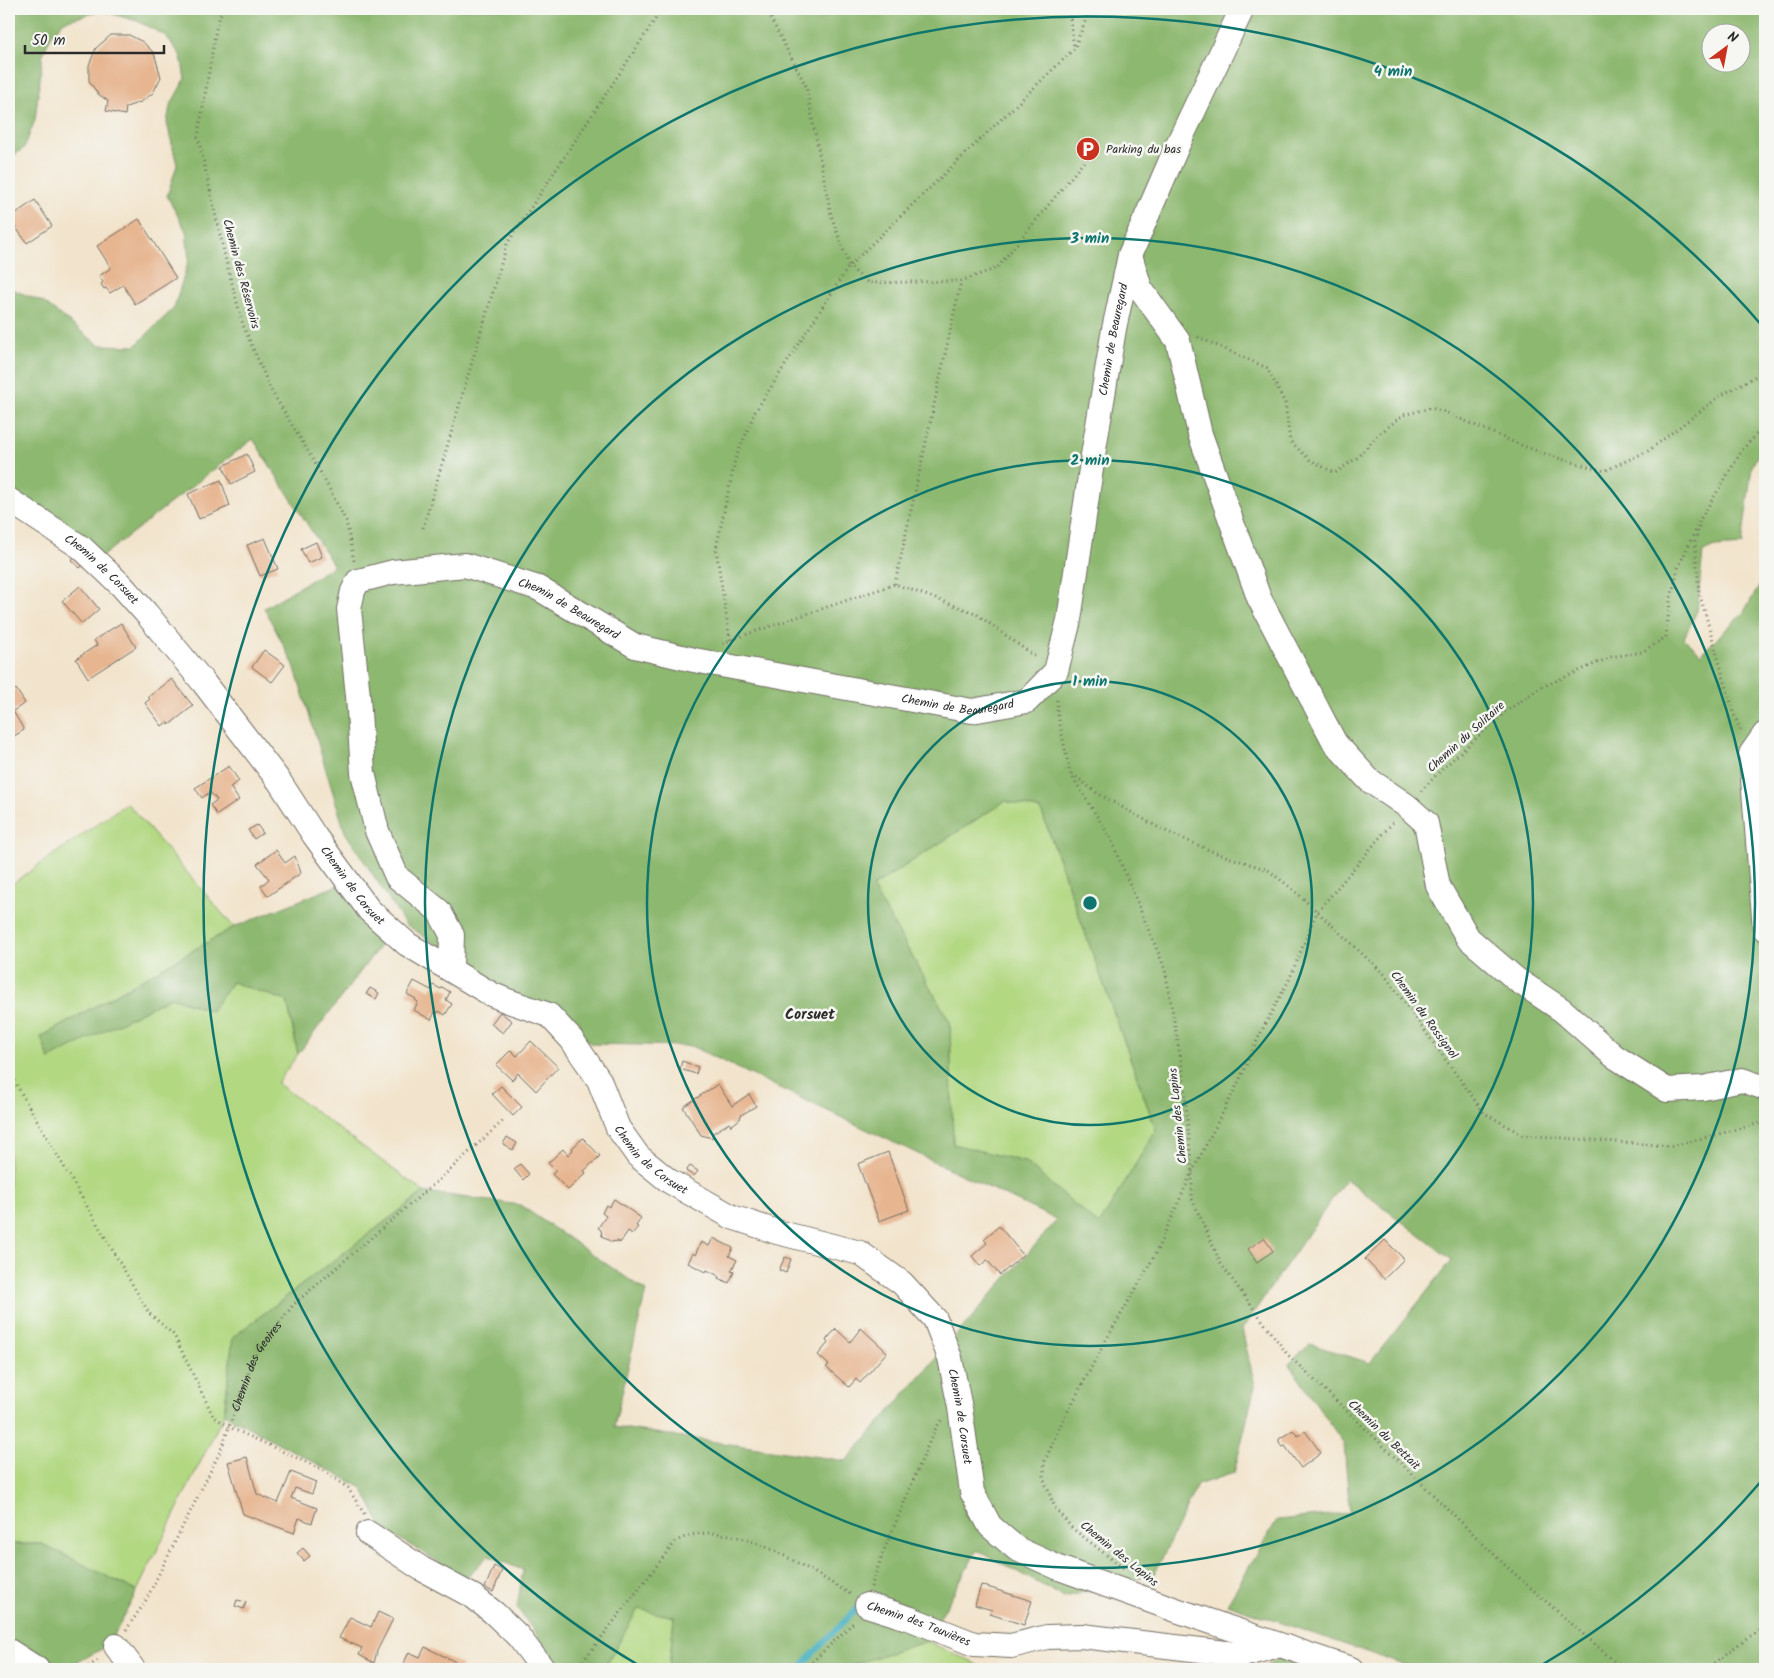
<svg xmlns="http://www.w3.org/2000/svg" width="1774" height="1678" viewBox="0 0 1774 1678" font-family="Kalam,sans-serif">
  <rect width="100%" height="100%" fill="#f6f6f2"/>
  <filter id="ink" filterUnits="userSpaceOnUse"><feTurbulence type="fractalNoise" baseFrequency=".02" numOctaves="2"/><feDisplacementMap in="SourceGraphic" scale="10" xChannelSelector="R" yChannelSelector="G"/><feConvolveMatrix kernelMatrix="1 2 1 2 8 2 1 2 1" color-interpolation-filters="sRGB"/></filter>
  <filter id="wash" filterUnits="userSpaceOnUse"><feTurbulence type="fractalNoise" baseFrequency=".0096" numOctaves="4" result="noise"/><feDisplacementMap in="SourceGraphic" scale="20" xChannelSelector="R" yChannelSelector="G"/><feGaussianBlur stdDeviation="1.12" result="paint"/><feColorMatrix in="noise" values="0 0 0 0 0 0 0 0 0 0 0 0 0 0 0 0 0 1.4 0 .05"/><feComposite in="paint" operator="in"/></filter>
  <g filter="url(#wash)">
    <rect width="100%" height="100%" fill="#f2e4cc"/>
    <g fill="#b2d882" stroke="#6e8256">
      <polygon points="1005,801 1041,810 1156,1130 1099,1226 1025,1162 953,1145 950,1022 872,887"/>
      <polygon points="127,803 234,927 41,1037 49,1058 171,997 211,1011 232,982 287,1001 298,1054 277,1083 424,1192 233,1337 224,1414 137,1591 42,1544 9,1544 9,886"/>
      <polygon points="638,1608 674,1617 669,1669 604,1669"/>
      <polygon points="927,1641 986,1669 839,1669"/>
    </g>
    <g fill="#8db870" stroke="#5c724e" fill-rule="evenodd">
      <path d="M9 9H1765V443L1752 466 1742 545 1716 547 1703 552 1697 611 1684 638 1701 654 1743 613 1765 577V1669H1416L1227 1604 1277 1520 1350 1513 1344 1444 1289 1364 1310 1344 1370 1363 1452 1260 1346 1179 1242 1329 1255 1386 1234 1473 1197 1485 1155 1573 1132 1581 1064 1597 977 1550 927 1641 839 1669H669L674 1617 638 1609 604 1669H562L517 1608 523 1570 488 1556 466 1578 383 1529 362 1488 224 1414 233 1337 424 1192 520 1205 646 1291 614 1427 846 1461 1057 1220 691 1046 592 1044 405 924 345 832 294 665 264 608 334 566 253 439 96 561 9 503V288L43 302 99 345 135 346 174 308 189 259 186 231 167 196 177 165 167 123 170 106 185 79 181 56 166 36 137 21 102 11 64 21 51 36 43 54 35 120 24 148 9 159ZM1712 32H1742V62H1712ZM1005 801 1041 810 1156 1130 1099 1225 1025 1162 953 1144 950 1022 872 887Z"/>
      <polygon points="338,885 382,943 298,1054 287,1001 232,982 211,1011 171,997 49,1059 41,1037 234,927"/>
      <polygon points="9,1544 42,1544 137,1591 109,1645 65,1669 55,1669 9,1642"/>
      <polygon points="1280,1657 1316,1669 1262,1669"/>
    </g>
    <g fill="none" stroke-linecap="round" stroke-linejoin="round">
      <polyline stroke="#42aec0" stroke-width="5.5" points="798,1669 860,1605"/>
    </g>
    <g id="blocks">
      <g fill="#e7b691">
        <polygon points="111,35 129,35 143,42 154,53 161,77 153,93 141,102 126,107 125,115 106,111 108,101 98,94 89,81 89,65 96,48"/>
        <polygon points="35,200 52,226 27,243 9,218"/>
        <polygon points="139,219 176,278 135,304 123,285 110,293 106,288 104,289 101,284 103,282 99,276 111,268 97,246"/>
        <polygon points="247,454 255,472 231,484 223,466"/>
        <polygon points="221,480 230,506 199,519 188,494"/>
        <polygon points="265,538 278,569 260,576 247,545"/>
        <polygon points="316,542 322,557 308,563 301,549"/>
        <polygon points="79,552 87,560 80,568 71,560"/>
        <polygon points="80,586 99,609 82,624 62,601"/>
        <polygon points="121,623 136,647 88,678 76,659 97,645 94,640"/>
        <polygon points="264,650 285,665 272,682 252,667"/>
        <polygon points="172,679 193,706 169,725 167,722 162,726 145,703 150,699 148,697"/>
        <polygon points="16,689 25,703 13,711 24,730 9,739 9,693"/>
        <polygon points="229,766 239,781 230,787 239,800 217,815 210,805 217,800 210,792 202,798 195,788"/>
        <polygon points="257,825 263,833 254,839 248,830"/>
        <polygon points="276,850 285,863 295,856 301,873 268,896 261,886 269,879 257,864"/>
        <polygon points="414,981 431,990 433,985 441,989 442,987 450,992 446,1000 452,1004 445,1015 439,1011 438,1013 435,1012 431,1020 414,1010 418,1002 415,1000 416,999 407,994"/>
        <polygon points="370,988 379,993 376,999 366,994"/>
        <polygon points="500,1012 512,1021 503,1033 491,1024"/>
        <polygon points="531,1041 558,1067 536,1091 518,1073 512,1080 496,1065 511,1050 517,1056"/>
        <polygon points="682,1061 698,1067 696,1074 680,1069"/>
        <polygon points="718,1084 732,1106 749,1094 756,1106 741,1115 740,1119 731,1126 729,1123 713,1133 712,1138 701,1135 683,1107"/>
        <polygon points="501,1086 522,1107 513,1116 492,1094"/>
        <polygon points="507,1137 517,1143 513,1150 503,1144"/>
        <polygon points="583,1138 600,1156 584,1171 586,1173 568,1190 552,1174 556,1171 548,1163 563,1149 568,1155 573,1150 572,1148"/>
        <polygon points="888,1152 909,1210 879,1221 858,1164"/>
        <polygon points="520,1164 529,1174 523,1180 514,1169"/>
        <polygon points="690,1166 698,1171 694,1176 686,1171"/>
        <polygon points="614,1199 641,1218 636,1226 638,1227 632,1234 628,1231 620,1243 617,1241 611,1242 602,1236 601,1230 598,1228 606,1216 602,1213 606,1205 609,1207"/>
        <polygon points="999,1226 1023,1255 1000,1275 987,1260 980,1266 972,1256 987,1243 984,1239"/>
        <polygon points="713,1238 733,1248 729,1256 737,1260 731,1271 734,1272 729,1283 718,1278 719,1276 707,1270 706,1272 688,1263 693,1253 695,1255 701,1242 709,1246"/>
        <polygon points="1264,1238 1273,1251 1257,1262 1248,1249"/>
        <polygon points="1385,1240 1404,1259 1384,1279 1365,1259"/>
        <polygon points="785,1257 791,1259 786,1273 779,1270"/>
        <polygon points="861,1328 887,1352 860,1383 856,1379 849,1387 826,1367 829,1365 818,1355 828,1343 826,1340 836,1329 850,1342"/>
        <polygon points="1293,1430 1298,1436 1305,1431 1321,1453 1301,1468 1285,1446 1282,1447 1279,1443 1279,1439"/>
        <polygon points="247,1457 257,1494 278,1503 291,1472 316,1482 312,1494 295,1488 291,1498 317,1508 312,1523 299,1518 294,1533 243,1514 228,1462"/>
        <polygon points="303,1548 310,1556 304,1561 297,1553"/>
        <polygon points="494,1566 502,1570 493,1592 485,1588"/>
        <polygon points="981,1585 1032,1601 1024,1625 990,1614 992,1610 975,1605"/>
        <polygon points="237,1600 246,1602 244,1609 235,1606"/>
        <polygon points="378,1612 393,1619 377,1651 374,1663 359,1655 362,1648 339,1638 350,1617 371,1627"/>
        <polygon points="425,1647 462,1665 460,1669 401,1669 409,1652 420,1657"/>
      </g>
    </g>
  </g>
  <g filter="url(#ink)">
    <use href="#blocks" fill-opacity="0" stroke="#716c63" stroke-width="1"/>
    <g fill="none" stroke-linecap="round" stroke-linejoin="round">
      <g stroke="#716c63" stroke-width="26">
        <g id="minor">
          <polyline points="1130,255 1140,288 1178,341 1200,434 1259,598 1335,743 1369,780 1407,806 1426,823 1438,886 1468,938 1517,980 1562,1010 1614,1056 1667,1090 1703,1088 1742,1080 1765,1088"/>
          <path id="s2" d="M9 500 82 548 122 586 146 613 203 682 279 781 314 835 369 910 407 944 491 994 508 1001 549 1015 572 1040 599 1080 618 1128 638 1156 669 1181 732 1217 777 1232 860 1253 902 1283 935 1319 950 1358 960 1408 972 1492 990 1526 1017 1549 1059 1568 1176 1610 1351 1669"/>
          <polyline points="1765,734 1751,754 1765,929"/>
          <path id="s3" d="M451 969 452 935 439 911 397 877 377 831 363 773 358 696 349 609 353 591 358 581 393 572 465 565 538 588 635 646 694 660 972 711 1027 701 1056 671 1069 620 1093 455 1114 329 1130 255 1178 144 1242 9"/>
          <polyline points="368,1533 422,1569 474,1597 494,1613 518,1636 543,1669"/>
          <path id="s4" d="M867 1605 911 1619 974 1644 1011 1646 1047 1637 1082 1636 1243 1655 1279 1645"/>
          <polyline points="116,1646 133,1669"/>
          <polyline points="9,1651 37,1669"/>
        </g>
      </g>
      <g stroke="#716c63" stroke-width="3" stroke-dasharray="1 4" stroke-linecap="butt">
        <polyline points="222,9 216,29 198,137 226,261 243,325 271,390 321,473 346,521 354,561"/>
        <polyline points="767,9 772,21 806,86 831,215 849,266 868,283 961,281 997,268 1091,153"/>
        <polyline points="1069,9 1074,48"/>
        <polyline points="1198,337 1267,368 1285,403 1290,441 1310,460 1335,473 1358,457 1378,435 1403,415 1431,408 1445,412 1520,445 1558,458 1604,471 1648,451 1720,396 1765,371"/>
        <polyline points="1699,526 1695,541 1699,592 1735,717 1742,733"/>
        <polyline points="423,528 507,244 662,9"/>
        <polyline points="895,584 961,281"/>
        <polyline points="730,640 716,549 735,460 755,412 849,266 1074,49 1090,9"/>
        <polyline points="723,644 730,640 895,584 975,613 1037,658"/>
        <polyline points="1057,700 1057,710 1070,773 1110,837 1165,969 1183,1072 1192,1172 1192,1199 1221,1264 1287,1354 1371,1434 1507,1567 1623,1669"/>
        <polyline points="1072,774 1097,793 1161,829 1216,853 1268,870 1295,891 1384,974 1484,1113 1523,1135 1672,1146 1765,1122"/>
        <polyline points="1421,791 1441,770 1506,711 1542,687 1611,657 1642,652 1666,637 1670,602 1678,568 1701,518 1743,449 1765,425"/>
        <polyline points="9,1072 149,1313 174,1335 213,1416 229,1427 321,1469 348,1488 365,1515"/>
        <polyline points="1123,1568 1072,1528 1055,1508 1044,1480 1044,1463 1060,1426 1105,1342 1154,1257 1192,1172 1239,1081 1260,1034 1289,980 1317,912 1393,822"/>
        <polyline points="871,1587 883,1553 933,1433 941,1420"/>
        <path id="s1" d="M126 1630 145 1602 220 1452 256 1353 294 1304 441 1178 505 1119"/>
        <polyline points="84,1669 100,1659"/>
        <path d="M577 1669 675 1542C725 1511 806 1568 850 1594"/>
        <polyline points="805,1669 855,1621"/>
        <polyline points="1706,1669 1747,1638 1765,1628"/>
      </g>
      <use href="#minor" stroke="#fff" stroke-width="24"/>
    </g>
  </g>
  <g fill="none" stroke="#0f766e" stroke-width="2.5">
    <circle cx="1090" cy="903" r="222"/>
    <circle cx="1090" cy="903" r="443"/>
    <circle cx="1090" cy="903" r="665"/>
    <path d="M1764 1478A886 886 0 0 1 1540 1666M640 1666A886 886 0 1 1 1764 328"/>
  </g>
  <defs>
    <g id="parking-disc" transform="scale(1.25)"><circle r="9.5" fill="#c8321e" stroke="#f6f6f2"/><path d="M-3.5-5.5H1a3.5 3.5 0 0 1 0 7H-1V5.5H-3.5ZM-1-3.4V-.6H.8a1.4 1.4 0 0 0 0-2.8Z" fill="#fff"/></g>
  </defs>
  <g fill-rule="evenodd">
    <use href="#parking-disc" x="1088" y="149"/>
  </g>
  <g text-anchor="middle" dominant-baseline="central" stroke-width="5" stroke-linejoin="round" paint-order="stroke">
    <g font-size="12" fill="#2b2b2b" stroke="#f6f6f2" text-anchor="start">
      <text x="1106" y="149">Parking du bas</text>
    </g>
    <g font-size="12" fill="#2b2b2b" stroke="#f6f6f2">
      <text transform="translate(241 274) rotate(75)">Chemin des Réservoirs</text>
      <text stroke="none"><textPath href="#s3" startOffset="1495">Chemin de Beauregard</textPath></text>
      <text stroke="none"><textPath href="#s2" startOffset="116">Chemin de Corsuet</textPath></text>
      <text stroke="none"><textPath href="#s3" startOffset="641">Chemin de Beauregard</textPath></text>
      <text stroke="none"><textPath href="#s3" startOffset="1046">Chemin de Beauregard</textPath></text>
      <text transform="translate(1466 737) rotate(-42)">Chemin du Solitaire</text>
      <text stroke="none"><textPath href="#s2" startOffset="521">Chemin de Corsuet</textPath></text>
      <text transform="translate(1424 1015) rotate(54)">Chemin du Rossignol</text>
      <text transform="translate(1178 1116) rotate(-96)">Chemin des Lapins</text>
      <text stroke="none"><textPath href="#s2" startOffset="941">Chemin de Corsuet</textPath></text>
      <text stroke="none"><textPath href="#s1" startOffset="295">Chemin des Geoires</textPath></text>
      <text stroke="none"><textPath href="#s2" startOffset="1376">Chemin de Corsuet</textPath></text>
      <text transform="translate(1384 1435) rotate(44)">Chemin du Bettait</text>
      <text transform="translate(1119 1554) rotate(39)">Chemin des Lapins</text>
      <text stroke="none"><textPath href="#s4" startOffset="55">Chemin des Touvières</textPath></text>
    </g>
    <g font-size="15" font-weight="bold" fill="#2b2b2b" stroke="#f6f6f2">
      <text x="810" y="1015">Corsuet</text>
    </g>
  </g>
  <circle cx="1090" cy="903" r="8" fill="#0f766e" stroke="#f6f6f2" stroke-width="2.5"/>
  <g font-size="15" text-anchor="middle" font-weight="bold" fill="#0f766e" stroke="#f6f6f2" stroke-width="5" stroke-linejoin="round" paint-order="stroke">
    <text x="1393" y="76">4 min</text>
    <text x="1090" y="243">3 min</text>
    <text x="1090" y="465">2 min</text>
    <text x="1090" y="686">1 min</text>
  </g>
  <rect width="1774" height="1678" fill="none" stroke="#f6f6f2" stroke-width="30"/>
  <g transform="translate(1726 48) rotate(32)"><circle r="24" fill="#f6f6f2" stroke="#a5a5a2"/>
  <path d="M0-4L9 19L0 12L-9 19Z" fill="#c8321e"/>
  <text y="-8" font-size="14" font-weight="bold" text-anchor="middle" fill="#2b2b2b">N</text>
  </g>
  <path d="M25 45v8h139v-8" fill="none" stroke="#2b2b2b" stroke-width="2.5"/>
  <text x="32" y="45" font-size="15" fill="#2b2b2b" stroke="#f6f6f2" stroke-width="4" paint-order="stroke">50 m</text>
</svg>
